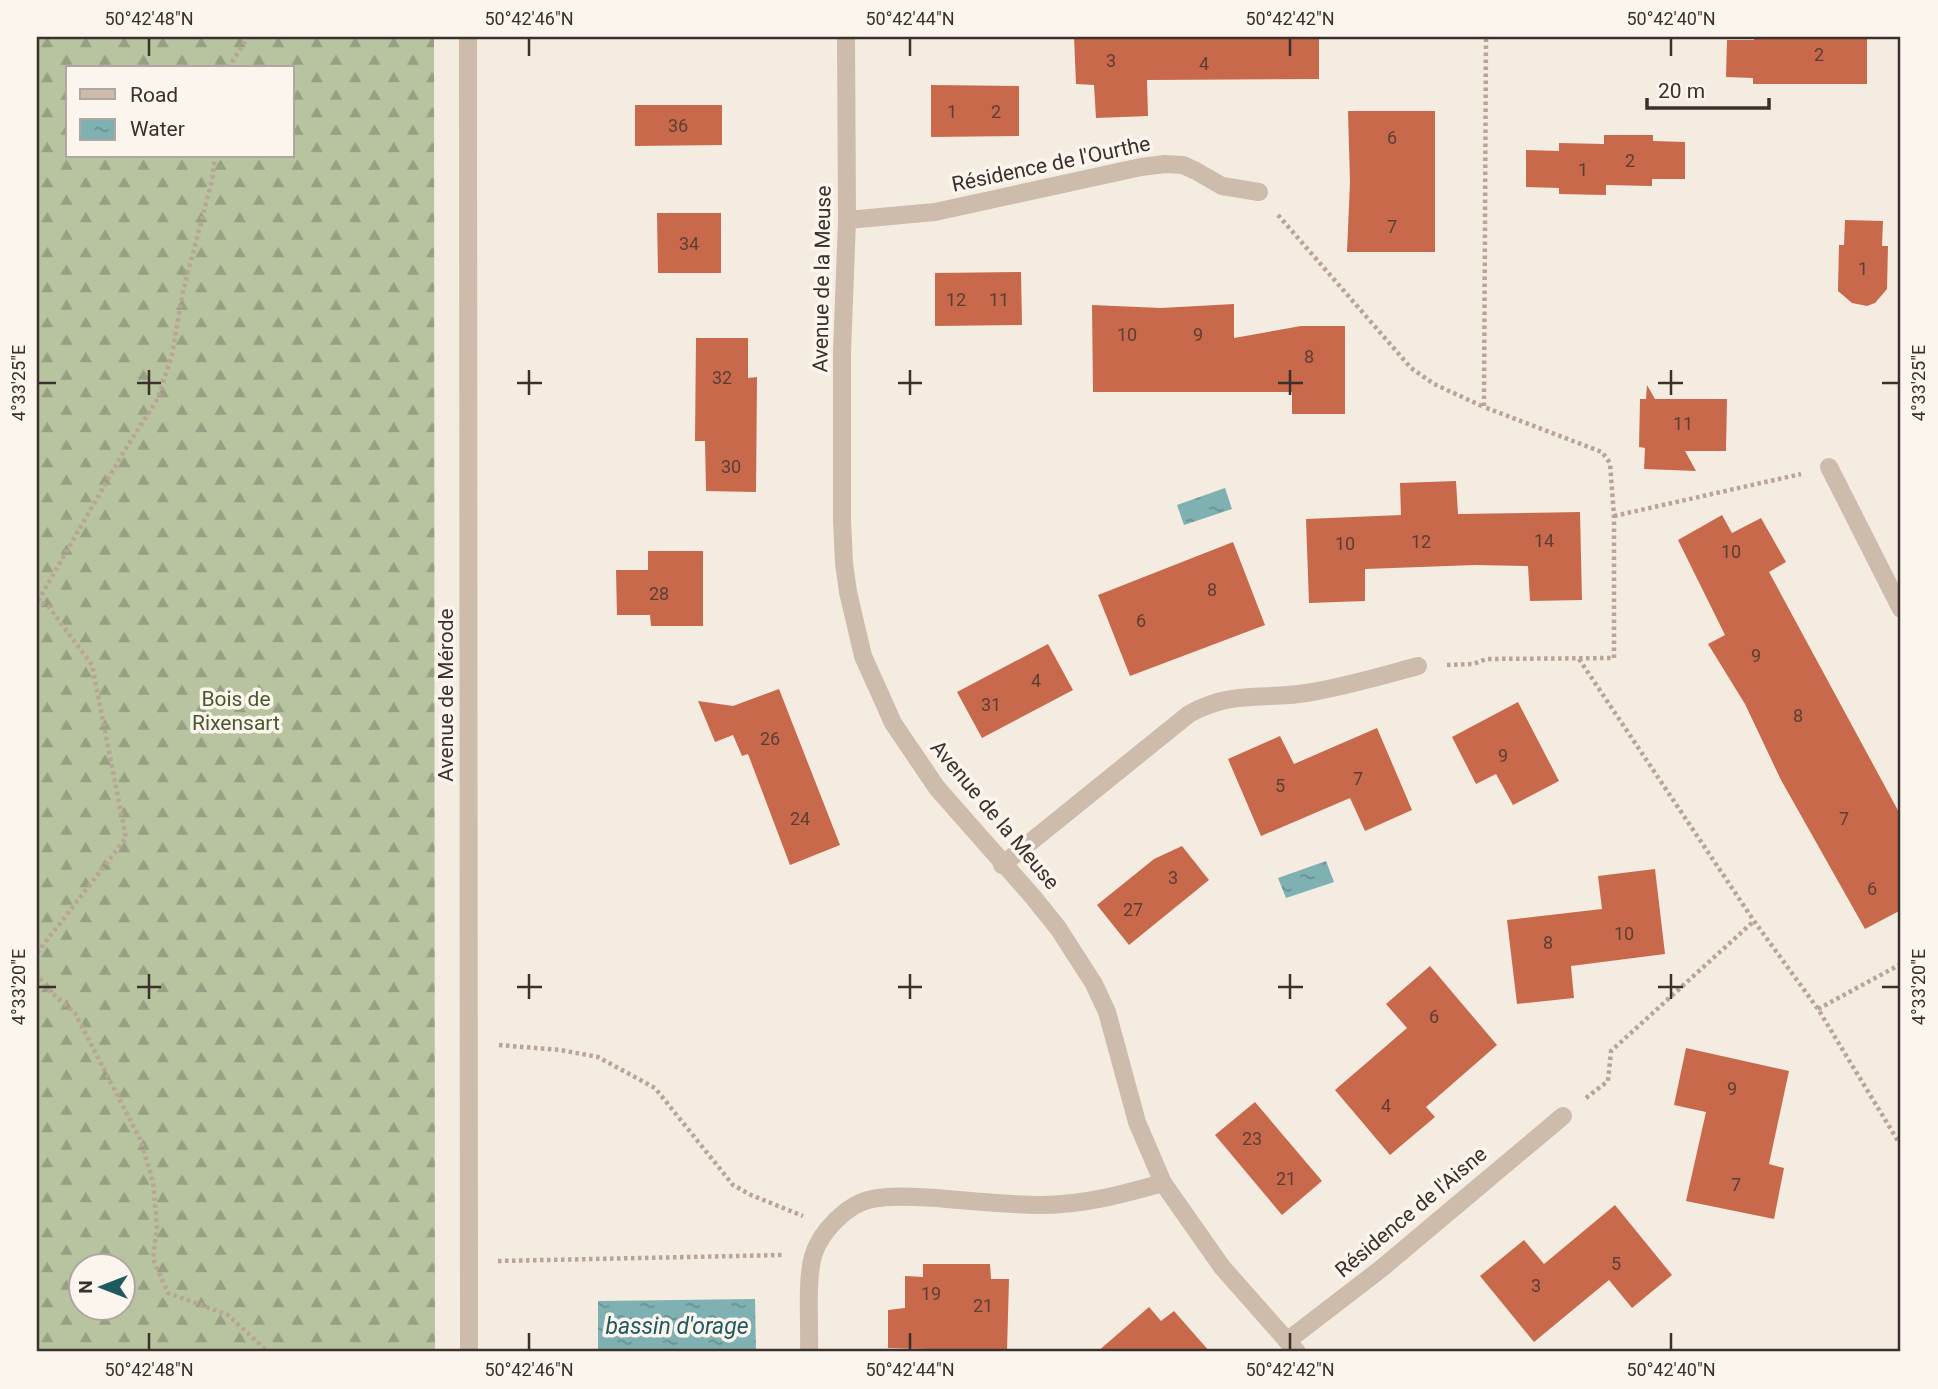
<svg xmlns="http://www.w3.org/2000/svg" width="1938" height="1389" viewBox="0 0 1938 1389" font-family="Roboto,sans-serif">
  <defs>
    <pattern id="forest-firs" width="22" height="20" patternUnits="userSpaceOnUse" patternTransform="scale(1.75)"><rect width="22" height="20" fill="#b8c4a0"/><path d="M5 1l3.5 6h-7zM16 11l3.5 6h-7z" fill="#97a083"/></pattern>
    <pattern id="water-ripples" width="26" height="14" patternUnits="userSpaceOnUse" patternTransform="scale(1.75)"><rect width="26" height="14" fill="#7fb0b2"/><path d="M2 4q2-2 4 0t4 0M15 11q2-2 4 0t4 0" fill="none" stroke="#699091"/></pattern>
  </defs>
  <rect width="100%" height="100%" fill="#f4ebe1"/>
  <path fill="url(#forest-firs)" fill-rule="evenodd" d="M37 37H434L435 1352H37ZM68 68H292V156H68ZM80 1266H122V1308H80Z"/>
  <g fill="url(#water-ripples)">
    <polygon points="1225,488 1232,509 1184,525 1177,505"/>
    <polygon points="1326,861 1334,882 1286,898 1278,878"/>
    <polygon points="755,1299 756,1352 598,1352 598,1301"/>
  </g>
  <g fill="#c8694b">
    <polygon points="1074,37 1319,37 1319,79 1147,80 1148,116 1096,118 1094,85 1076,84"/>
    <polygon points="1754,37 1867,37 1867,84 1753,84 1753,78 1726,77 1727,40 1754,40"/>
    <polygon points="931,85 1019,86 1019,136 931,137"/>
    <polygon points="635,105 722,105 722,145 635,146"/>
    <polygon points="1348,111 1435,111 1435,252 1347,252 1350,182"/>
    <polygon points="1604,135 1653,135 1653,141 1685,142 1685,179 1652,179 1652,186 1606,185 1606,195 1559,194 1559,188 1526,187 1526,150 1559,151 1559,143 1604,144"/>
    <polygon points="657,213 721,213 721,273 658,273"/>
    <polygon points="1845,220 1883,221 1882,246 1888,246 1887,289 1875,303 1867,306 1852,303 1838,291 1839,245 1844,245"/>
    <polygon points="1021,272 1022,325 935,326 935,273"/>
    <polygon points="1234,304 1234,338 1301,326 1345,326 1345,414 1292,414 1292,392 1093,392 1092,305 1161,308"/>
    <polygon points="696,338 748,338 748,378 757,377 756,492 706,491 705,441 695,441"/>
    <polygon points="1647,385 1655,399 1727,399 1726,451 1685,451 1696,471 1644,469 1645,448 1639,447 1640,399 1646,399"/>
    <polygon points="1456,481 1458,514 1580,512 1582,600 1530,601 1528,566 1475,565 1365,569 1365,601 1309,603 1306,519 1401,515 1400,483"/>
    <polygon points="1722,515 1732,533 1761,518 1786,562 1769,572 1901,816 1901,910 1865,929 1781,780 1745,704 1708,644 1725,635 1678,540"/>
    <polygon points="1233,542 1265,625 1130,676 1098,595"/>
    <polygon points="648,551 703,551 703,626 651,626 650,615 617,615 616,570 648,570"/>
    <polygon points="1048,644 1073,690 982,738 957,692"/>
    <polygon points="779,689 840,845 790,865 748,754 742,756 733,735 715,742 698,701 733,706"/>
    <polygon points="1518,702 1559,781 1513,805 1496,774 1476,784 1452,737"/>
    <polygon points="1377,728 1412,810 1365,831 1350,798 1261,836 1228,759 1280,736 1294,764"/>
    <polygon points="1182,846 1209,880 1129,945 1097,905 1154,859"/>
    <polygon points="1655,869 1665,954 1571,966 1574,998 1517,1004 1507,920 1602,909 1598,876"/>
    <polygon points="1430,966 1497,1045 1426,1107 1435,1117 1390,1155 1335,1090 1407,1028 1386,1004"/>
    <polygon points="1686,1048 1789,1071 1769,1164 1784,1168 1774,1219 1686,1201 1706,1112 1674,1105"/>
    <polygon points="1255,1102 1322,1181 1282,1215 1215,1135"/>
    <polygon points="1615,1205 1672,1275 1632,1308 1609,1280 1534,1342 1480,1276 1524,1240 1544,1264"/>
    <polygon points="923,1264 990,1264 991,1279 1009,1279 1007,1351 888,1348 888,1310 905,1308 905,1276 923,1277"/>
    <polygon points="1149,1307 1161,1321 1174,1311 1210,1352 1097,1352"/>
  </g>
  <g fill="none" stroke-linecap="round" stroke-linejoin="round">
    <g stroke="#b9a596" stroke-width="4.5" stroke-dasharray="3.5 3.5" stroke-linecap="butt">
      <polyline points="228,68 248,37"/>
      <polyline points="1278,215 1411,368 1434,384 1484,407"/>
      <polyline points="1614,516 1801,474"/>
      <polyline points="38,601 123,453 157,400 172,355 183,291 212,181 215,156"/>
      <polyline points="1579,659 1754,921 1818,1009 1901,1146"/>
      <polyline points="1447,665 1473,664 1486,659 1614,658 1614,516 1610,463 1602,452 1484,407 1486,37"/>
      <polyline points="37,953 126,838 92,665 48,606 38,601"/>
      <polyline points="37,972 44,986 75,1013 140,1139 153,1181 157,1226 153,1259 168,1293 228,1315 268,1352"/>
      <polyline points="1818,1009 1901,964"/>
      <polyline points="499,1045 560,1050 598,1057 655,1088 733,1185 751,1195 803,1216"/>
      <polyline points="1586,1098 1608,1081 1611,1051 1754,921"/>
      <polyline points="498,1261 783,1255"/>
    </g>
    <g stroke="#cdbbac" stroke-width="18">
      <polyline points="846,37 847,220 842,353 842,520 844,563 848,592 863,656 893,723 937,788 1033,897 1058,928 1094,984 1107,1012 1137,1122 1163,1183 1222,1267 1297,1352"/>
      <polyline points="847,220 935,212 1141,167 1165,164 1183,165 1196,171 1222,186 1259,192"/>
      <polyline points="1829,467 1901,609"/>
      <path d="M1002 865 1189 714C1232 690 1262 700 1306 693 1344 687 1381 676 1418 666"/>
      <polyline points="1287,1341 1382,1268 1563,1116"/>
      <path d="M809 1352C810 1325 806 1282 813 1256 820 1232 847 1204 872 1199 893 1195 915 1197 936 1198 971 1201 1007 1205 1042 1205 1084 1205 1123 1194 1163 1183"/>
    </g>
    <polyline stroke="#cdbbac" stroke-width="18" points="468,37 469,1352"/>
  </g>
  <path fill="none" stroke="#3b302b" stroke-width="2.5" d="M149 38V56M529 38V56M910 38V56M1290 38V56M1671 38V56M149 370V395M529 370V395M910 370V395M1290 370V395M1671 370V395M38 383H56M137 383H161M517 383H542M898 383H922M1278 383H1303M1658 383H1683M1882 383H1899M149 974V999M529 974V999M910 974V999M1290 974V999M1671 974V999M38 987H56M137 987H161M517 987H542M898 987H922M1278 987H1303M1658 987H1683M1882 987H1899M149 1333V1350M529 1333V1350M910 1333V1350M1290 1333V1350M1671 1333V1350"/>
  <g text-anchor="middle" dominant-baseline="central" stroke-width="7" stroke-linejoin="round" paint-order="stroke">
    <g font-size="18" fill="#5e3e33">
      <text x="1819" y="54">2</text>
      <text x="1111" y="60">3</text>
      <text x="1204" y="63">4</text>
      <text x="952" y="111">1</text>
      <text x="996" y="111">2</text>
      <text x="678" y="125">36</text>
      <text x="1392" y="137">6</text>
      <text x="1630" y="160">2</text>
      <text x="1583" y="169">1</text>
      <text x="1392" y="226">7</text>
      <text x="689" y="243">34</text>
      <text x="1863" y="268">1</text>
      <text x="956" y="299">12</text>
      <text x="999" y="299">11</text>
      <text x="1127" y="334">10</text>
      <text x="1198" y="334">9</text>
      <text x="1309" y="356">8</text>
      <text x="722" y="377">32</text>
      <text x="1683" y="423">11</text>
      <text x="731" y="466">30</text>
      <text x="1544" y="540">14</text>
      <text x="1421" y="541">12</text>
      <text x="1345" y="543">10</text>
      <text x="1731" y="551">10</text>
      <text x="1212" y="589">8</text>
      <text x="659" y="593">28</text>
      <text x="1141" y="620">6</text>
      <text x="1756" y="655">9</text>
      <text x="1036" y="680">4</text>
      <text x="991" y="704">31</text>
      <text x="1798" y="715">8</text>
      <text x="770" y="738">26</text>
      <text x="1503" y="755">9</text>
      <text x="1358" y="778">7</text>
      <text x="1280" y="785">5</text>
      <text x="800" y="818">24</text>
      <text x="1844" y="818">7</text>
      <text x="1173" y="877">3</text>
      <text x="1872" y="888">6</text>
      <text x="1133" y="909">27</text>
      <text x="1624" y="933">10</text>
      <text x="1548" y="942">8</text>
      <text x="1434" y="1016">6</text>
      <text x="1732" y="1088">9</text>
      <text x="1386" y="1105">4</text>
      <text x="1252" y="1138">23</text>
      <text x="1286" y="1178">21</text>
      <text x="1736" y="1184">7</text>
      <text x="1616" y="1263">5</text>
      <text x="1536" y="1285">3</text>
      <text x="931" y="1293">19</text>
      <text x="983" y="1305">21</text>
    </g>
    <g font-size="21" fill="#3b302b" stroke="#fbf5ee">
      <text transform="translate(1051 164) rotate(-12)">Résidence de l'Ourthe</text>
      <text transform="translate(822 279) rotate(-89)">Avenue de la Meuse</text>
      <text transform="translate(446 695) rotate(-90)">Avenue de Mérode</text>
      <text transform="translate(995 815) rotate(50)">Avenue de la Meuse</text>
      <text transform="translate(1411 1212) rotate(-40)">Résidence de l'Aisne</text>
    </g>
    <g font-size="21" fill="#4a5a2e" stroke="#fbf5ee">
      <text x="236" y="699">Bois de<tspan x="236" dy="24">Rixensart</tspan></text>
    </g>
    <g font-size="23" font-style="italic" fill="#1f5a5e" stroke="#fbf5ee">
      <text x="677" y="1326">bassin d'orage</text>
    </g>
  </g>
  <rect width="1938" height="1389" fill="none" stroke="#fbf5ee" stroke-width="77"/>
  <rect x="66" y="66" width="228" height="91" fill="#fbf5ee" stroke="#aea6a0" stroke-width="2"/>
  <rect x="80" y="89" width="35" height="10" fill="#cdbbac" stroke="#aea6a0" stroke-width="2"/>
  <text x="130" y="102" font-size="21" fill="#3b302b">Road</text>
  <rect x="80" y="119" width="35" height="21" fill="url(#water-ripples)" stroke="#aea6a0" stroke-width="2"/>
  <text x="130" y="136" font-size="21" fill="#3b302b">Water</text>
  <g transform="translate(102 1287) rotate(270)"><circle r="33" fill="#fbf5ee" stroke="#aea6a0" stroke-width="2"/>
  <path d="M0-5L12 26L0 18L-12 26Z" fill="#1f5a5e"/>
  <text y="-10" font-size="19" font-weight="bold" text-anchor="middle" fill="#3b302b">N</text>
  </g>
  <path d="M1647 98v10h122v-10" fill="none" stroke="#3b302b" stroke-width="3.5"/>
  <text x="1658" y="98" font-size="21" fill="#3b302b" stroke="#fbf5ee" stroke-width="5" paint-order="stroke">20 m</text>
  <rect x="38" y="38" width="1861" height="1312" fill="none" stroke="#3b302b" stroke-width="2.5"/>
  <g font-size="18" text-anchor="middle" fill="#3b302b">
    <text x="149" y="25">50°42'48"N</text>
    <text x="529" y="25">50°42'46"N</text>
    <text x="910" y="25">50°42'44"N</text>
    <text x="1290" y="25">50°42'42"N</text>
    <text x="1671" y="25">50°42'40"N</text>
    <text transform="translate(1919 383) rotate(-90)" y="6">4°33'25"E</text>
    <text transform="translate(19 383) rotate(-90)" y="6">4°33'25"E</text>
    <text transform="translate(1919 987) rotate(-90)" y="6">4°33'20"E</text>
    <text transform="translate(19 987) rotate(-90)" y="6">4°33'20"E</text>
    <text x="149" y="1376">50°42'48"N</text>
    <text x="529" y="1376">50°42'46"N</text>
    <text x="910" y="1376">50°42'44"N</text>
    <text x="1290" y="1376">50°42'42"N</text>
    <text x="1671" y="1376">50°42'40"N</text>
  </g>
</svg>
